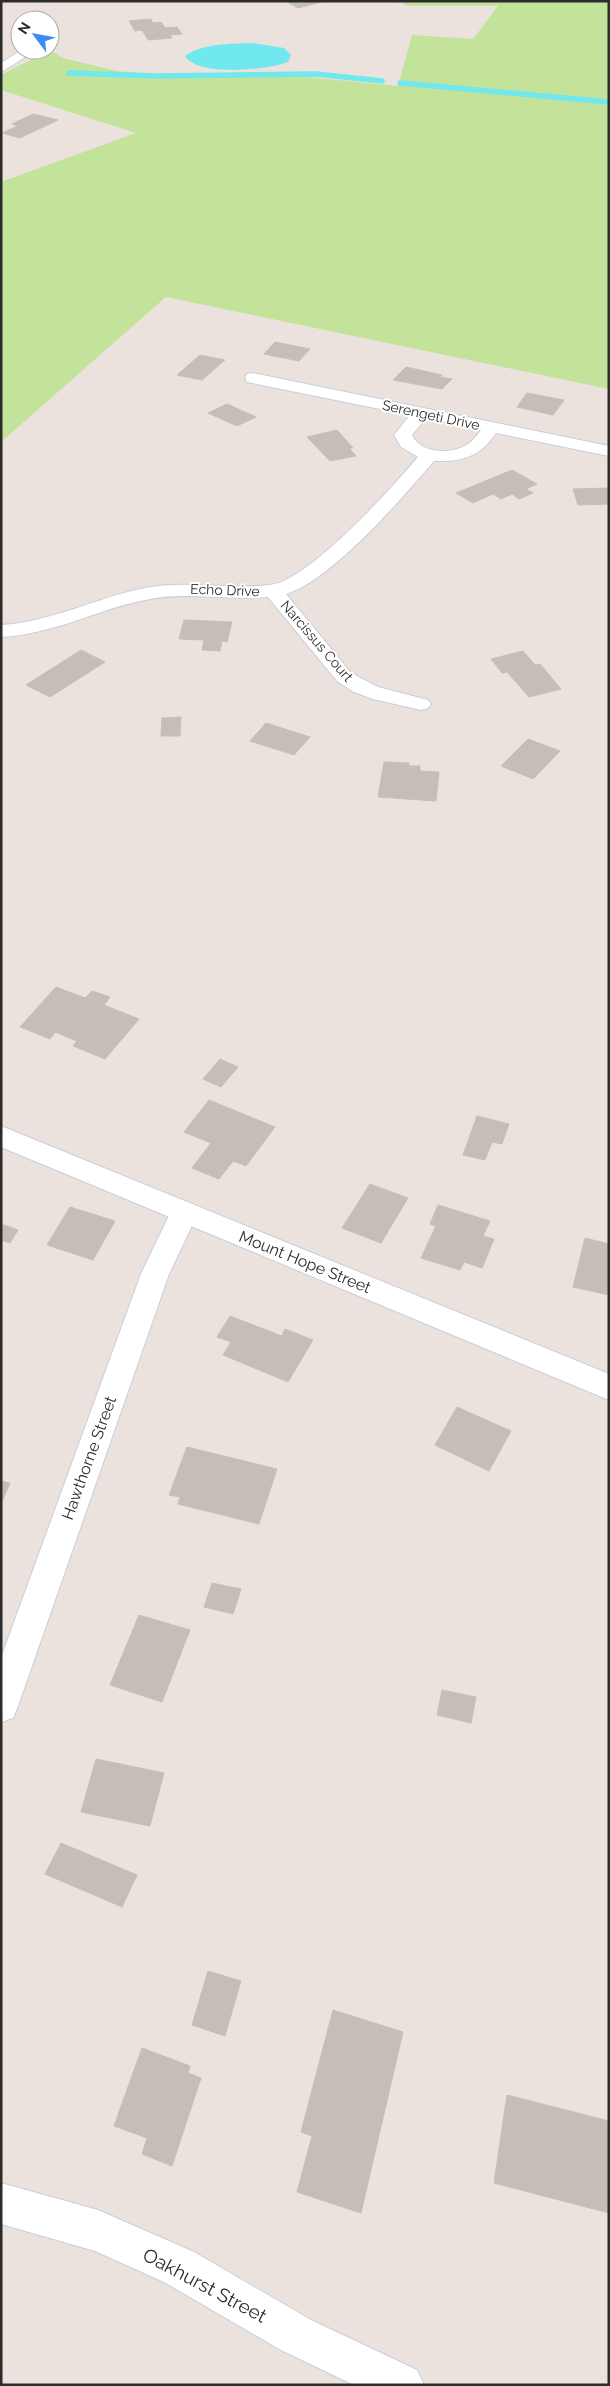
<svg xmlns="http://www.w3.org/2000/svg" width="610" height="2386" viewBox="0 0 610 2386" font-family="Raleway,sans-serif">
  <rect width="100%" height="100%" fill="#ece2dd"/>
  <polygon fill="#c2e399" points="397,1 609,1 609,389 166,297 1,442 1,182 136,133 1,90 1,75 50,50 63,58 117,71 187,77 307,77 398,86 412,35 473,39 498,6 408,6"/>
  <path fill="#70e8ee" d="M252 43 284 48 291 55 288 62C268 70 197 77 185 56 203 43 230 44 252 43Z"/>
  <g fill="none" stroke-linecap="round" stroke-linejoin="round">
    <g stroke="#70e8ee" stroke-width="5.5">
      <polyline points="69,73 156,76 316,74 382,81"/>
      <polyline points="400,83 609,102"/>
    </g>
  </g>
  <g fill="#c5beb8" stroke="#c8beb6">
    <polygon points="298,1 325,1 298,8 289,3"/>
    <polygon points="151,19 153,23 161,22 165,28 177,27 182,34 170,35 172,38 148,40 142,30 135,31 129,21"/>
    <polygon points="33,114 58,120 20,138 2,133 18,126 12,124"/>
    <polygon points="275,342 310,349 299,361 264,354"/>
    <polygon points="200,355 225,360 202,380 177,375"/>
    <polygon points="406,367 442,375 440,377 452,379 442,389 393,380"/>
    <polygon points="527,393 564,400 553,415 517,407"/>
    <polygon points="227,404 256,417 237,426 208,413"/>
    <polygon points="337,430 353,448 349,448 356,456 330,461 307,437"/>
    <polygon points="512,470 537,484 526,489 533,493 519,499 512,494 501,499 493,494 473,503 456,493"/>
    <polygon points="609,488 609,504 578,505 573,489"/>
    <polygon points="184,620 232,622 227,642 222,641 220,651 202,650 204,640 179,639"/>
    <polygon points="81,650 105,662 50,697 26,685"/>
    <polygon points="523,651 535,665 540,664 561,689 529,697 507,672 502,673 491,659"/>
    <polygon points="181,717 180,736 161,736 162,718"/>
    <polygon points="266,723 310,737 294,755 250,741"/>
    <polygon points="528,739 560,751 533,779 501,766"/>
    <polygon points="384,762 409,763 409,766 420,766 420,771 439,772 436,801 378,797"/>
    <polygon points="56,987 85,998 92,991 110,997 104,1005 139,1019 105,1059 73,1046 77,1041 55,1032 50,1039 20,1027"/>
    <polygon points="220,1059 238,1067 221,1087 203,1079"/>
    <polygon points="209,1100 275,1127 246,1166 233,1161 219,1179 192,1168 211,1143 184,1132"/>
    <polygon points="477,1116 509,1124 502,1144 492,1142 485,1160 463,1155"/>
    <polygon points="370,1184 408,1198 381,1243 342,1228"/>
    <polygon points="438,1205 490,1221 483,1236 494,1239 482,1268 464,1262 460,1270 421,1258 436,1226 430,1224"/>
    <polygon points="70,1207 115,1221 93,1260 47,1245"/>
    <polygon points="1,1224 18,1230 10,1243 1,1240"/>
    <polygon points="585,1238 609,1244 609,1295 573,1287"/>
    <polygon points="230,1316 282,1336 285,1329 313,1340 288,1382 223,1355 231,1342 217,1337"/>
    <polygon points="457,1407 511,1431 489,1471 435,1445"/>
    <polygon points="187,1447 277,1469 259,1524 178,1504 180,1497 169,1495"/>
    <polygon points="1,1481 10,1483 1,1504"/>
    <polygon points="212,1583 241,1589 233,1614 204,1607"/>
    <polygon points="139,1615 190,1630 162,1702 110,1685"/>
    <polygon points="442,1690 476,1697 471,1723 437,1715"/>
    <polygon points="96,1759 164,1773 150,1826 81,1812"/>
    <polygon points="61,1843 137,1875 122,1907 45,1874"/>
    <polygon points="208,1971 241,1981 225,2036 192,2025"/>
    <polygon points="333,2010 403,2032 361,2213 297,2192 312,2136 301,2132"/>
    <polygon points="142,2048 190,2066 188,2073 201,2078 172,2166 142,2154 147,2138 114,2126"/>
    <polygon points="507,2095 609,2121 609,2213 494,2183"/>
  </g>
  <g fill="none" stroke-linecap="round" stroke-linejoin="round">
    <g stroke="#c8cfd8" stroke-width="2">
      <g id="minor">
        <polygon points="22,50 37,50 1,72 1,63"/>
        <path d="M253 373 609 446V456L496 433C480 457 462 462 434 461 401 499 333 579 286 594L351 673 378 687 428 700 431 704 428 708 421 710 373 699 354 692 337 681 268 597C227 601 186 591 145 600 95 610 55 634 1 637V625C52 622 95 598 145 588 186 580 228 590 270 585 308 581 392 488 418 457L401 447 394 435 410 415 247 382 245 378 247 374ZM426 418 481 430C477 435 473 441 468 444 452 455 421 454 412 435Z"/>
        <polygon points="184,1202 194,1205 198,1213 169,1274 18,1706 13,1718 1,1722 1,1658 141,1274 174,1205"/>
        <polygon points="1,2183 98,2210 194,2252 311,2320 417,2370 424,2385 354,2385 281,2350 164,2282 95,2251 1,2224"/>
      </g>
    </g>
    <g stroke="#c8cfd8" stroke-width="2">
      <polygon id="tertiary" points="1,1126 609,1374 609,1400 1,1147"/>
    </g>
    <use href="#minor" fill="#fff" fill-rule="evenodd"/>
    <use href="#tertiary" fill="#fff" fill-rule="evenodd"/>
  </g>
  <g text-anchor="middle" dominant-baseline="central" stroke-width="4" stroke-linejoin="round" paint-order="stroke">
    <g font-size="14" fill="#2b2b2b" stroke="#fff">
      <text transform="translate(431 415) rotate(12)">Serengeti Drive</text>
      <text transform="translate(225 590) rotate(2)">Echo Drive</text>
      <text transform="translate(317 641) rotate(49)">Narcissus Court</text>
    </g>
    <g font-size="16" fill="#2b2b2b" stroke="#fff">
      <text transform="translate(305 1262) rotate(22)">Mount Hope Street</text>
      <text transform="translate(89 1458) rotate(-70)">Hawthorne Street</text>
    </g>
    <g font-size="19" fill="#2b2b2b" stroke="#fff">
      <text transform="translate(205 2285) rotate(28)">Oakhurst Street</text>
    </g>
  </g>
  <rect width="610" height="2386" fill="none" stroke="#2b2b2b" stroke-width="5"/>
  <g transform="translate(35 35) rotate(302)"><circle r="24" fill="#ffffff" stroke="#aaaaaa"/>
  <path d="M0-4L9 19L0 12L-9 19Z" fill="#3d89f9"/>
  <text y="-8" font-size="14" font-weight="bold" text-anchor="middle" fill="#2b2b2b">N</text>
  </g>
</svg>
